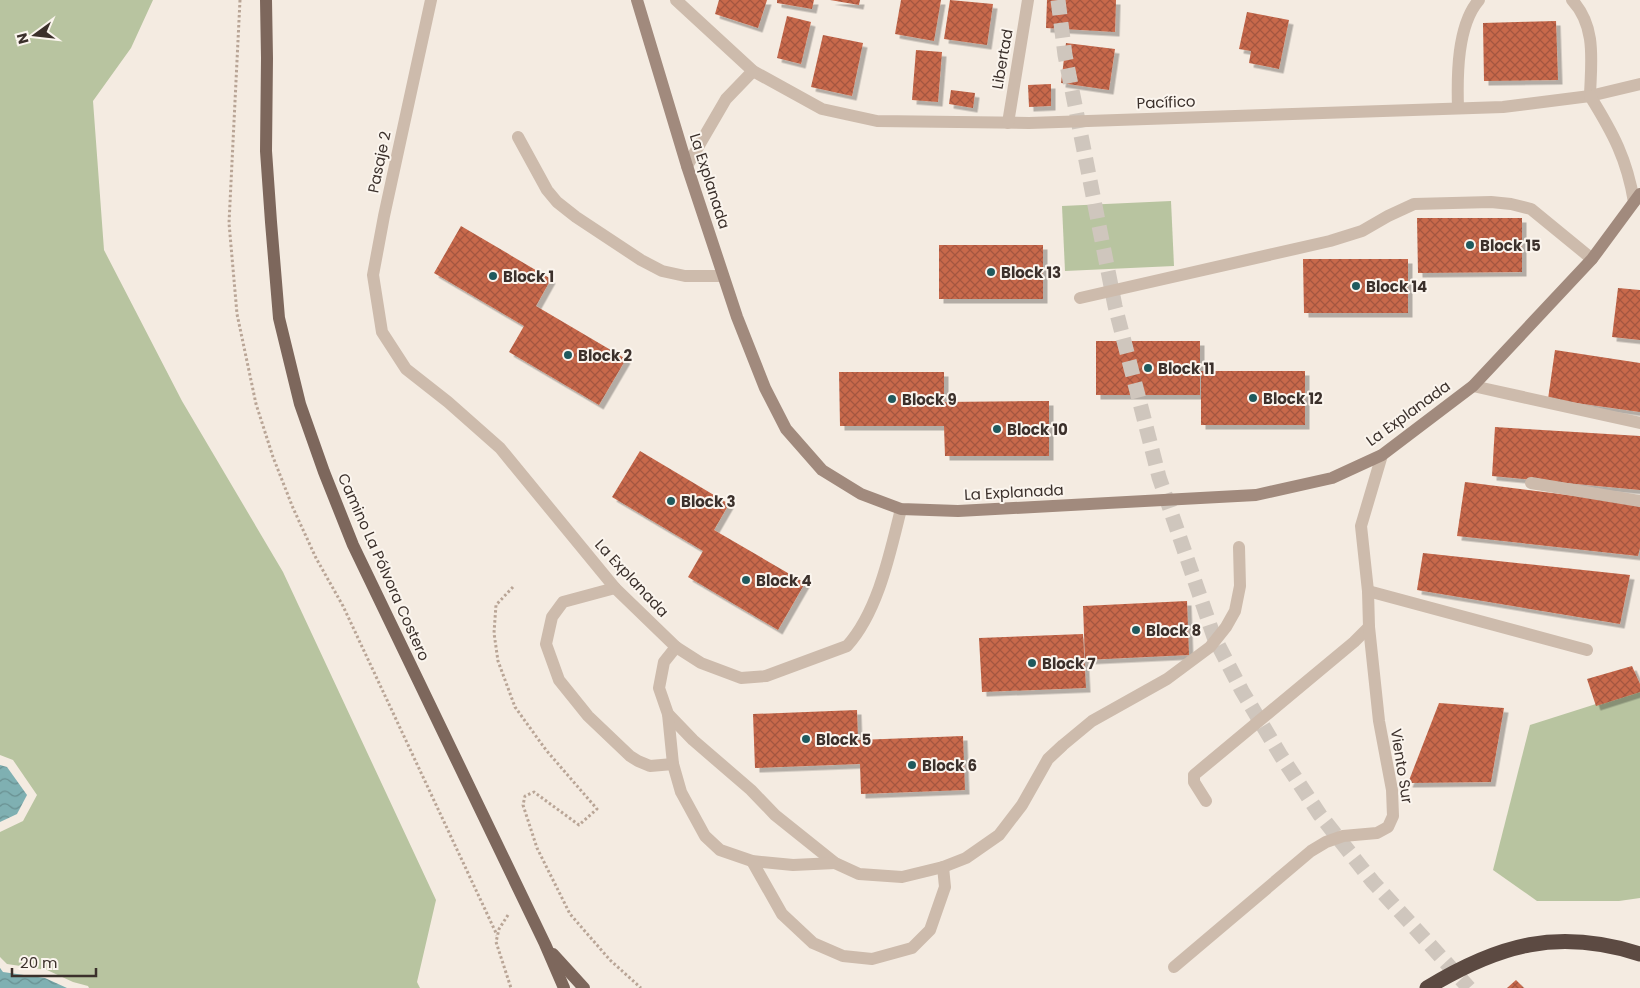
<svg xmlns="http://www.w3.org/2000/svg" width="1640" height="988" viewBox="0 0 1640 988" font-family="Poppins,sans-serif">
  <defs>
    <pattern id="water-waves" width="16" height="10" patternUnits="userSpaceOnUse" patternTransform="scale(1.25)"><rect width="16" height="10" fill="#7fb0b2"/><path d="M0 5q4-4 8 0t8 0" fill="none" stroke="#699091"/></pattern>
    <pattern id="building-cross-hatch" width="8" height="8" patternUnits="userSpaceOnUse" patternTransform="scale(1.25)"><rect width="8" height="8" fill="#c8694b"/><path d="M0 0l8 8M0 8l8-8" fill="none" stroke="#a4573f"/></pattern>
    <filter id="shadow"><feDropShadow dx="4.5" dy="4.5" stdDeviation="0" flood-color="#0004"/></filter>
  </defs>
  <rect width="100%" height="100%" fill="#f4ebe1"/>
  <g fill="#b8c4a0">
    <polygon points="0,0 153,0 131,48 93,101 104,250 182,401 283,572 436,900 417,982 420,988 89,988 88,986 73,982 47,970 7,964 0,957 0,832 23,821 37,795 13,760 0,755"/>
    <polygon points="1171,201 1174,266 1065,271 1062,206"/>
    <polygon points="1640,690 1640,898 1619,901 1537,901 1493,870 1530,725"/>
  </g>
  <g fill="url(#water-waves)">
    <polygon points="0,765 7,767 27,795 17,814 0,822"/>
    <polygon points="0,968 3,972 45,978 67,988 0,988"/>
  </g>
  <g fill="url(#building-cross-hatch)" filter="url(#shadow)">
    <polygon points="719,0 767,0 758,28 715,14"/>
    <polygon points="777,0 814,0 812,9 777,3"/>
    <polygon points="830,0 860,0 859,5"/>
    <polygon points="901,0 941,0 934,41 895,34"/>
    <polygon points="950,0 993,4 987,45 944,39"/>
    <polygon points="1047,0 1116,0 1115,32 1046,28"/>
    <polygon points="1247,12 1289,20 1279,69 1249,63 1251,51 1239,49"/>
    <polygon points="787,16 811,22 801,64 777,58"/>
    <polygon points="1556,21 1558,80 1484,81 1483,23"/>
    <polygon points="823,35 863,43 852,96 811,87"/>
    <polygon points="1066,43 1115,49 1109,90 1061,83"/>
    <polygon points="916,50 942,52 938,102 912,100"/>
    <polygon points="1051,84 1051,106 1029,107 1028,85"/>
    <polygon points="951,90 975,93 973,108 949,104"/>
    <polygon points="1417,218 1522,218 1522,272 1418,273"/>
    <polygon points="461,226 551,279 536,306 626,359 599,405 509,352 524,326 434,273"/>
    <rect x="939" y="245" width="104" height="54"/>
    <polygon points="1303,259 1408,259 1408,313 1304,313"/>
    <polygon points="1618,288 1640,290 1640,340 1612,337"/>
    <rect x="1096" y="341" width="104" height="54"/>
    <polygon points="1555,350 1640,363 1640,412 1548,399"/>
    <rect x="1201" y="371" width="104" height="54"/>
    <polygon points="839,372 944,372 944,402 1049,401 1049,456 945,456 944,426 840,426"/>
    <polygon points="1495,427 1640,436 1640,490 1492,476"/>
    <polygon points="640,451 729,504 714,530 805,583 778,630 688,577 703,551 612,497"/>
    <polygon points="1465,482 1640,504 1640,548 1638,556 1457,536"/>
    <polygon points="1423,553 1630,575 1620,624 1417,590"/>
    <polygon points="1187,601 1189,655 1085,660 1083,606"/>
    <polygon points="1083,634 1086,688 982,692 979,638"/>
    <polygon points="1632,666 1640,684 1640,692 1596,706 1587,679"/>
    <polygon points="1439,703 1504,708 1491,782 1408,783"/>
    <polygon points="857,710 858,740 963,736 965,790 861,794 860,764 755,768 753,714"/>
    <polygon points="1516,980 1524,988 1507,988"/>
  </g>
  <g fill="none" stroke-linecap="round" stroke-linejoin="round">
    <polyline stroke="#cfc6bd" stroke-width="15" stroke-dasharray="15 8" stroke-linecap="butt" points="1058,0 1065,55 1115,306 1159,477 1214,637 1242,691 1281,756 1320,815 1373,882 1469,988"/>
    <g stroke="#b9a596" stroke-width="3" stroke-dasharray="2.5 2.5" stroke-linecap="butt">
      <polyline points="240,0 229,223 237,314 256,404 273,457 293,508 316,558 343,606 497,935"/>
      <polyline points="513,587 496,605 494,633 498,661 515,707 546,750 597,809 579,825 534,792 525,796 523,805 537,848 570,914 610,960 641,988"/>
      <polyline points="508,915 499,929 496,942 511,988"/>
    </g>
    <g stroke="#cdbbac" stroke-width="12">
      <path d="M1572 0C1597 27 1591 62 1590 96"/>
      <path d="M1458 108C1457 76 1457 25 1479 0"/>
      <polyline points="518,137 547,190 557,202 576,217 641,260 662,271 685,276 723,276"/>
      <polyline points="1080,298 1330,241 1362,231 1388,216 1414,204 1491,202 1511,204 1531,209 1592,259"/>
      <polyline points="1473,386 1640,423"/>
      <polyline points="1531,483 1640,501"/>
      <polyline points="615,588 563,602 552,617 546,644 559,680 588,716 630,756 638,761 650,766 673,764"/>
      <polyline points="1368,591 1587,650"/>
      <polyline points="676,647 664,662 659,688 668,714 693,740 751,790 775,815 835,863 859,874 902,877 943,867 966,858 999,835 1022,805 1048,759 1063,745 1092,721 1167,679 1210,647 1226,627 1235,611 1240,586 1239,547"/>
      <polyline points="668,714 673,764 681,792 705,836 720,850 752,861 793,865 835,863"/>
      <polyline points="752,861 782,914 813,943 843,956 872,959 912,948 930,930 945,887 943,867"/>
    </g>
    <g stroke="#cdbbac" stroke-width="12">
      <path d="M431 0 384 216 373 275 382 332 406 369 448 402 500 448 615 588 676 647 701 663 741 678 766 676 847 646C878 612 890 553 901 509"/>
      <polyline points="676,0 753,71 822,109 877,121 1029,123 1503,107 1590,96 1640,84"/>
      <path d="M1590 96C1613 133 1627 159 1634 202"/>
      <polyline points="1008,123 1028,0"/>
      <polyline points="687,166 726,99 753,71"/>
      <polyline points="1206,801 1194,782 1194,775 1354,642 1369,627"/>
      <polyline points="1174,967 1311,851 1326,842 1343,836 1377,833 1388,827 1393,816 1392,790 1379,721 1369,627 1368,591 1361,526 1382,455"/>
    </g>
    <polyline stroke="#a18a7d" stroke-width="12" points="637,0 687,166 737,317 765,388 786,429 822,470 861,494 901,509 958,511 1256,495 1332,478 1382,455 1473,386 1592,259 1640,194"/>
    <g stroke="#7d675c" stroke-width="12">
      <polyline points="266,0 267,58 266,151 271,222 279,318 300,404 324,472 353,545 545,944 564,988"/>
      <polyline points="553,954 584,988"/>
    </g>
    <path stroke="#5c4a42" stroke-width="15" d="M1427 988C1499 944 1558 928 1640 954"/>
  </g>
  <g fill="#1f5a5e" stroke="#fbf5ee" stroke-width="2">
    <circle cx="1470" cy="245" r="5"/>
    <circle cx="991" cy="272" r="5"/>
    <circle cx="493" cy="276" r="5"/>
    <circle cx="1356" cy="286" r="5"/>
    <circle cx="568" cy="355" r="5"/>
    <circle cx="1148" cy="368" r="5"/>
    <circle cx="1253" cy="398" r="5"/>
    <circle cx="892" cy="399" r="5"/>
    <circle cx="997" cy="429" r="5"/>
    <circle cx="671" cy="501" r="5"/>
    <circle cx="746" cy="580" r="5"/>
    <circle cx="1136" cy="630" r="5"/>
    <circle cx="1032" cy="663" r="5"/>
    <circle cx="806" cy="739" r="5"/>
    <circle cx="912" cy="765" r="5"/>
  </g>
  <g text-anchor="middle" dominant-baseline="central" stroke-width="4" stroke-linejoin="round" paint-order="stroke">
    <g font-size="15" fill="#3b302b" stroke="#fbf5ee">
      <text transform="translate(1002 59) rotate(-80)">Libertad</text>
      <text transform="translate(1166 102) rotate(-2)">Pacífico</text>
      <text transform="translate(379 162) rotate(-78)">Pasaje 2</text>
      <text transform="translate(710 181) rotate(72)">La Explanada</text>
      <text transform="translate(1408 413) rotate(-36)">La Explanada</text>
      <text transform="translate(1014 492) rotate(-3)">La Explanada</text>
      <text transform="translate(384 567) rotate(66)">Camino La Pólvora Costero</text>
      <text transform="translate(632 578) rotate(47)">La Explanada</text>
      <text transform="translate(1402 766) rotate(81)">Viento Sur</text>
    </g>
    <g font-size="15" font-weight="bold" fill="#3b302b" stroke="#fbf5ee" text-anchor="start">
      <text x="1480" y="245">Block 15</text>
      <text x="1001" y="272">Block 13</text>
      <text x="503" y="276">Block 1</text>
      <text x="1366" y="286">Block 14</text>
      <text x="578" y="355">Block 2</text>
      <text x="1158" y="368">Block 11</text>
      <text x="1263" y="398">Block 12</text>
      <text x="902" y="399">Block 9</text>
      <text x="1007" y="429">Block 10</text>
      <text x="681" y="501">Block 3</text>
      <text x="756" y="580">Block 4</text>
      <text x="1146" y="630">Block 8</text>
      <text x="1042" y="663">Block 7</text>
      <text x="816" y="739">Block 5</text>
      <text x="922" y="765">Block 6</text>
    </g>
  </g>
  <g transform="translate(35 35) rotate(255)" stroke="#fbf5ee" stroke-width="4" paint-order="stroke">
  <path d="M0-4L9 19L0 12L-9 19Z" fill="#3b302b"/>
  <text y="-8" font-size="14" font-weight="bold" text-anchor="middle" fill="#3b302b">N</text>
  </g>
  <path d="M12 968v8h84v-8" fill="none" stroke="#3b302b" stroke-width="2.5"/>
  <text x="20" y="968" font-size="15" fill="#3b302b" stroke="#fbf5ee" stroke-width="4" paint-order="stroke">20 m</text>
</svg>
